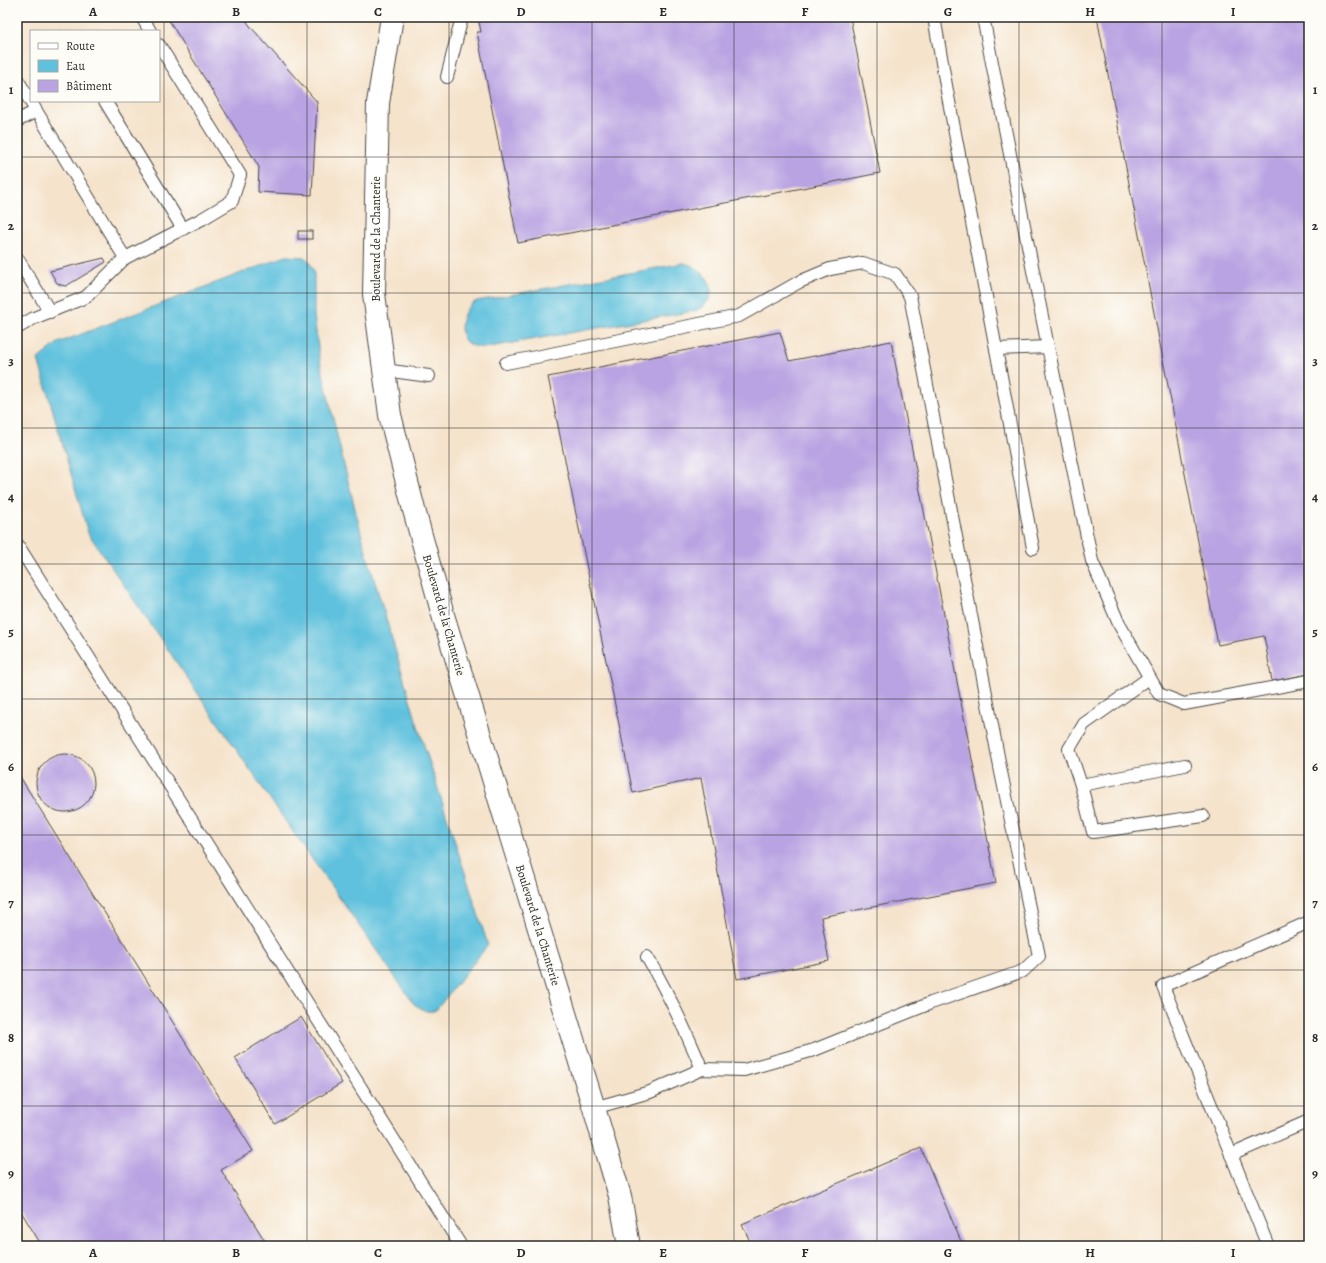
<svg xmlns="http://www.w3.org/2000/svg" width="1326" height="1263" viewBox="0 0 1326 1263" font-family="Alegreya,serif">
  <rect width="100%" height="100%" fill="#fdfcf7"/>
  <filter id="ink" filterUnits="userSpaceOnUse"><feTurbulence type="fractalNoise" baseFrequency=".025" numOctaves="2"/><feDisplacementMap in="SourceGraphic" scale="8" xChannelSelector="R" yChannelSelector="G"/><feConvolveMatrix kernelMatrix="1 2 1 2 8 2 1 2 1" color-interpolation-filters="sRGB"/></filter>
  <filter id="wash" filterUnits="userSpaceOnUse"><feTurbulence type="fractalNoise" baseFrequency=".012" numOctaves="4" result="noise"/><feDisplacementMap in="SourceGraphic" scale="16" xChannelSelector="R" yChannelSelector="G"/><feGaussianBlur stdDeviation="0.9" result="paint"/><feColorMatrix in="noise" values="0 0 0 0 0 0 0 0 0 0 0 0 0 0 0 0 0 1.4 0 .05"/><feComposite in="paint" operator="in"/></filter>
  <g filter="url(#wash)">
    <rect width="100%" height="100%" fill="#f5e3cb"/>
    <g fill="#5fc1dd" stroke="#457684">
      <path d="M286 256 304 257 309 261 314 271V315L319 356 343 461 365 548 417 723 488 945 436 1010C427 1014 422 1009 414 1004L277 809 88 533 38 359 58 343Z"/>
      <path d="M684 263C691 265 698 268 703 274 717 287 712 305 694 311L484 348C478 347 471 346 466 342 458 334 461 317 467 309 469 305 473 303 477 301Z"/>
    </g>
    <g id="blocks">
      <g fill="#b9a3e2">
        <polygon points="167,17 244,17 250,26 317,102 312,195 258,192 259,167"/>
        <polygon points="480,17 850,17 880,173 518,243 477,32 481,32 479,22"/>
        <polygon points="1097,17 1309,17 1309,674 1272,681 1264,636 1218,645"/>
        <rect x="298" y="231" width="14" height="8"/>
        <polygon points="104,258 106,262 66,286 61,285 57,283 50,271"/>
        <polygon points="780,332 789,361 891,341 996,883 821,917 829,961 737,979 701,778 633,793 548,377"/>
        <circle cx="65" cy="783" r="29"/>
        <polygon points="17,772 253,1151 221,1170 268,1246 42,1246 17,1205"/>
        <polygon points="301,1017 342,1083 275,1124 235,1058"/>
        <polygon points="921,1148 963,1246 752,1246 742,1224"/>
        <polygon points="373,1242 375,1246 366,1246"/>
      </g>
    </g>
  </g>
  <g filter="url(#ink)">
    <use href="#blocks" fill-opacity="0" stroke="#494743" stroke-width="1"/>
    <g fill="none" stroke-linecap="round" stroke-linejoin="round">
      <g stroke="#494743" stroke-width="14">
        <g id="service">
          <polyline points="142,17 150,31"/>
          <polyline points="934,17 947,91 996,349 1048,347"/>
          <polyline points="983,17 1048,347 1092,561 1119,624 1159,694 1184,704 1309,681"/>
          <polyline points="447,77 462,17"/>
          <polyline points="17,79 125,258 202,219 232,201 240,175 159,45"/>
          <polyline points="105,101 183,229"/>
          <polyline points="17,121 36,111"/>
          <polyline points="17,258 50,312"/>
          <polyline points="17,328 34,318 86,297 125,258"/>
          <polyline points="996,349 1033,548"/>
          <polyline points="506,363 739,316 799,282 830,269 863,263 895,274 910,296 1001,772 1039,956 1023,971 931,1003 814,1050 744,1070 702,1069 650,1092 594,1108"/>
          <polyline points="384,370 429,376"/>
          <polyline points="17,544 461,1246"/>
          <polyline points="1149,678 1084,724 1069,749 1081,785 1185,765"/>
          <polyline points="1081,785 1093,832 1203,816"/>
          <path d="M647 957C668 993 686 1031 702 1069"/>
          <polyline points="1231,1155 1309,1121"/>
          <polyline points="1268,1246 1163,986 1309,922"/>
        </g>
      </g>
      <g stroke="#494743" stroke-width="24">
        <polyline id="tertiary" points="392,17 378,103 374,294 390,415 414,510 443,615 594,1108 620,1196 629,1246"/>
      </g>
      <use href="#service" stroke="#fff" stroke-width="12"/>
      <use href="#tertiary" stroke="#fff" stroke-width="22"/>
    </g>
  </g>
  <path fill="none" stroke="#2b2b2b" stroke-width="1" stroke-opacity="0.55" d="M164 17V1246M307 17V1246M449 17V1246M592 17V1246M734 17V1246M877 17V1246M1019 17V1246M1162 17V1246M17 157H1309M17 293H1309M17 428H1309M17 564H1309M17 699H1309M17 835H1309M17 970H1309M17 1106H1309"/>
  <g text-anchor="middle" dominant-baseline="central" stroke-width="3.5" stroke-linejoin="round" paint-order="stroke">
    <g font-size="12" fill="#2b2b2b" stroke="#fdfcf7">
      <text transform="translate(376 239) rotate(-90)">Boulevard de la Chanterie</text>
      <text transform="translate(444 615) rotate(74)">Boulevard de la Chanterie</text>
      <text transform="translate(538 925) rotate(73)">Boulevard de la Chanterie</text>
    </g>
  </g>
  <rect width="1326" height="1263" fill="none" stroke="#fdfcf7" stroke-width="44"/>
  <rect x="30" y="30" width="130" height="72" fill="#fdfcf7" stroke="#a9a8a5"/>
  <rect x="38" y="43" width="20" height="6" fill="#ffffff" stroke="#a9a8a5"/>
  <text x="66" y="50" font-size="12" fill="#2b2b2b">Route</text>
  <rect x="38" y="60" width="20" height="12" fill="#5fc1dd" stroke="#a9a8a5"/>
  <text x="66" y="70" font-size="12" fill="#2b2b2b">Eau</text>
  <rect x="38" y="80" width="20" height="12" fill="#b9a3e2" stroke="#a9a8a5"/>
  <text x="66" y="90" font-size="12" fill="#2b2b2b">Bâtiment</text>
  <rect x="22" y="22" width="1282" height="1219" fill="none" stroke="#2b2b2b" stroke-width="1.5"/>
  <g font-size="13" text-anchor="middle" font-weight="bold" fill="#2b2b2b">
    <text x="93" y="16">A</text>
    <text x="236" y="16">B</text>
    <text x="378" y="16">C</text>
    <text x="521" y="16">D</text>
    <text x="663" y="16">E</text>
    <text x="805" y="16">F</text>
    <text x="948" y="16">G</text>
    <text x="1090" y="16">H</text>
    <text x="1233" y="16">I</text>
    <text x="11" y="94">1</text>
    <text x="1315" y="94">1</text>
    <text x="11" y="230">2</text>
    <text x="1315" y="230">2</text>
    <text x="11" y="365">3</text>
    <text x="1315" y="365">3</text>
    <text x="11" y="501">4</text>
    <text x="1315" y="501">4</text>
    <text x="11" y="636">5</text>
    <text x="1315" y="636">5</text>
    <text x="11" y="771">6</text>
    <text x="1315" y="771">6</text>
    <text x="11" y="907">7</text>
    <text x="1315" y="907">7</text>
    <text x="11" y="1042">8</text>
    <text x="1315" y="1042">8</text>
    <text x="11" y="1178">9</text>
    <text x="1315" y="1178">9</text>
    <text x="93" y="1257">A</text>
    <text x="236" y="1257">B</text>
    <text x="378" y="1257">C</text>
    <text x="521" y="1257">D</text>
    <text x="663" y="1257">E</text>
    <text x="805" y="1257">F</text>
    <text x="948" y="1257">G</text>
    <text x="1090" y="1257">H</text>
    <text x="1233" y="1257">I</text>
  </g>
</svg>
